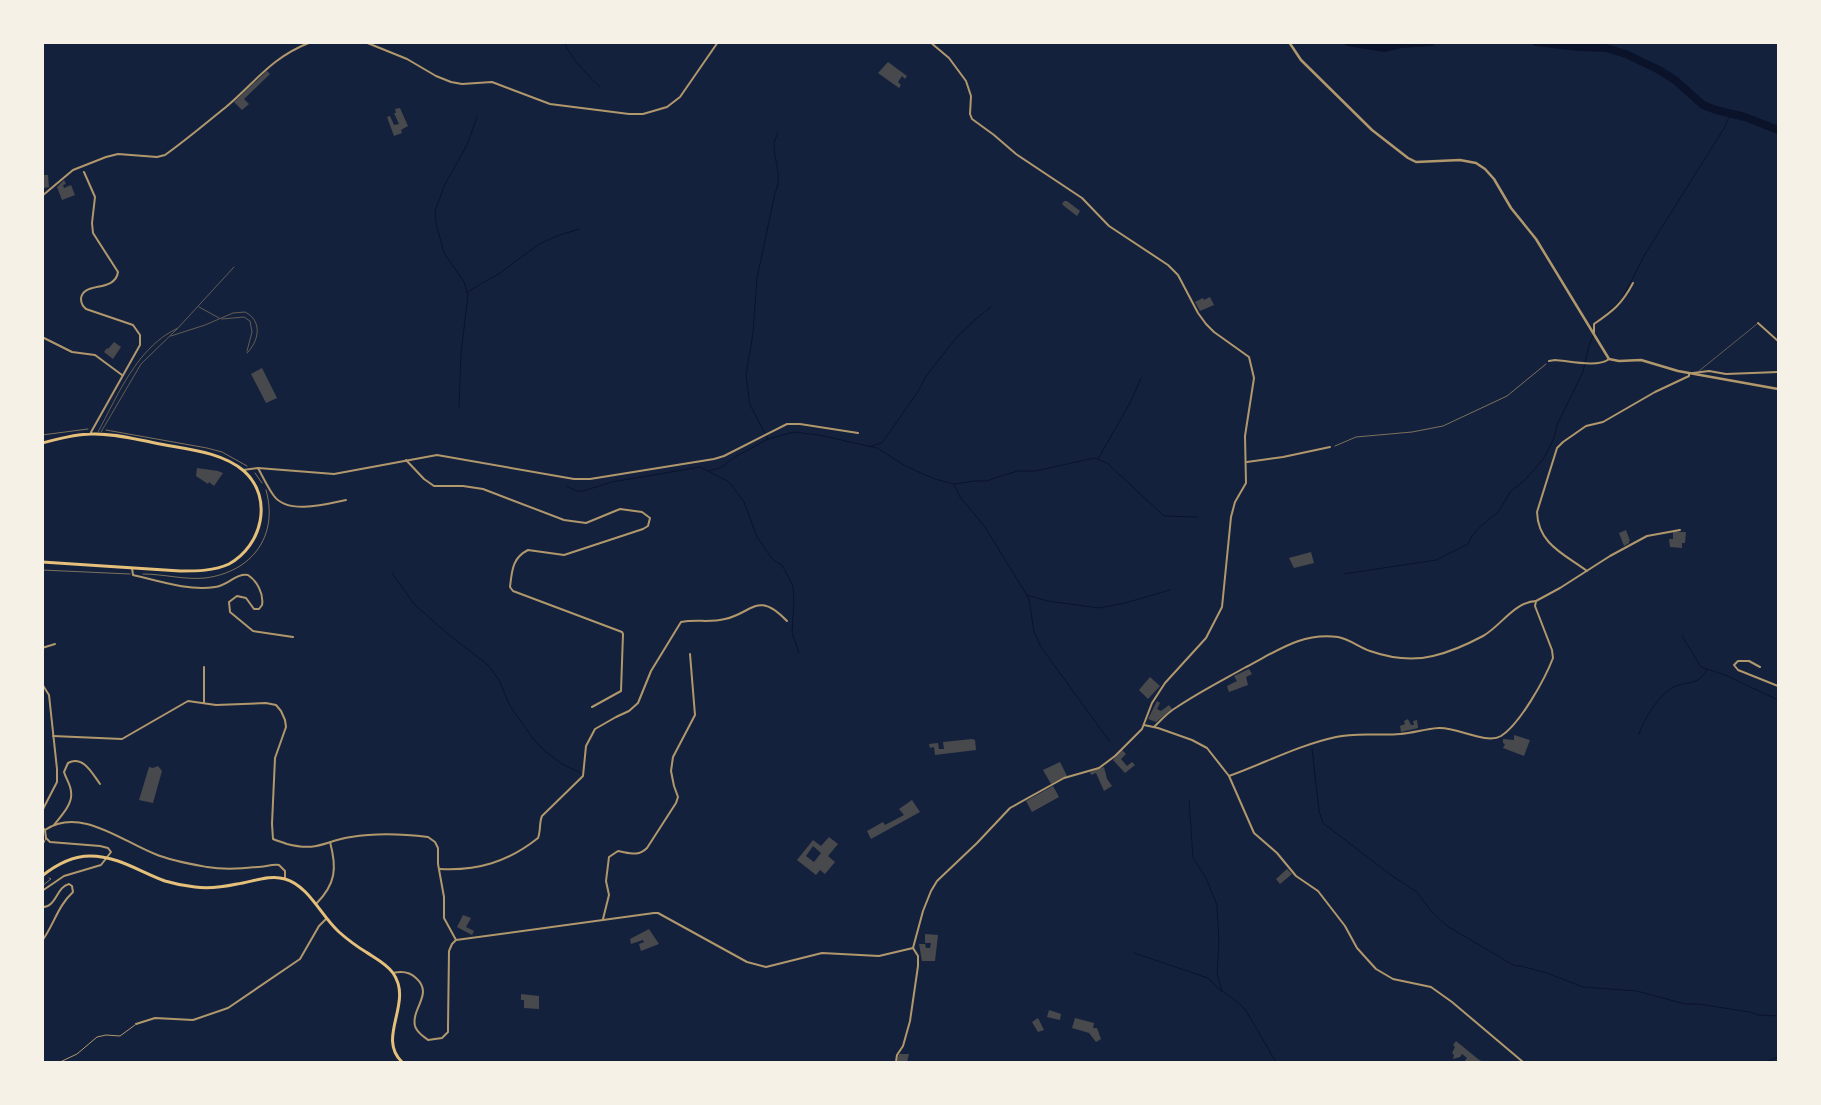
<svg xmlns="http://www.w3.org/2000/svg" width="1821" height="1105" viewBox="0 0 1821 1105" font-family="Bitter,serif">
  <rect width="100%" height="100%" fill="#14213d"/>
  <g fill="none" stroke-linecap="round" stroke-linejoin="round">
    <g stroke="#0b132b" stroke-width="1">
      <path d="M564 42C570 57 588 76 600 87"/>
      <polyline points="1360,45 1360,42"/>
      <polyline points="467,292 500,273 539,244 557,236 579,229"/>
      <polyline points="1605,315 1622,299 1645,254 1725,127 1730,114"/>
      <polyline points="459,407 461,353 468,295 464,282 444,253 436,223 435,211 445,184 467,145 477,117"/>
      <path d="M768 439 750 405 746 375 753 333 757 278 775 193C783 177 774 161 774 144 774 140 777 136 778 133"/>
      <polyline points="871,446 882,443 919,390 926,376 956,338 977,318 991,307"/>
      <polyline points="1098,459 1130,403 1141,378"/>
      <polyline points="709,471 720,468 735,457 768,439 794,432 819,435 877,448 904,465 921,473 935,479 954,484 975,481 986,481 1017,471 1036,471 1094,458 1107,463 1164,516 1197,517"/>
      <polyline points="954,484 960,497 985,527 1025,592 1029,599 1034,632 1041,647 1110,742"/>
      <polyline points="566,486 577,491 583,491 612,482 700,467 729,482 744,502 757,537 773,560 782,565 793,586 794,601 792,633 799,653"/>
      <polyline points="392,573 414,604 449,635 488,665 499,680 510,706 534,740 546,752 562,764 581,773"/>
      <polyline points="1344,574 1436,560 1468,544 1472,536 1480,527 1499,511 1510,492 1526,479 1544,458 1554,438 1557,425 1583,372 1588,349 1593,335"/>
      <polyline points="1027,595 1048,601 1099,608 1125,603 1170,590"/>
      <polyline points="1682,636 1701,667 1725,675 1778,700"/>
      <path d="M1639 734C1644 719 1659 694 1674 687 1688 680 1697 687 1707 670"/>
      <polyline points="1312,748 1319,811 1323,823 1391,875 1417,892 1431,911 1447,926 1515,966 1521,966 1547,973 1583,987 1637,991 1685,1004 1698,1004 1750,1012 1758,1015 1778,1016"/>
      <polyline points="1189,800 1193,858 1206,878 1217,905 1219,944 1217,974 1222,991"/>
      <polyline points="1134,953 1208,978 1219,989 1235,1000 1245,1009 1276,1062"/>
      <polyline points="1766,1062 1778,1057"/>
    </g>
    <g stroke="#0b132b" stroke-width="8">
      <polyline points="1348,42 1384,48 1401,44 1431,42"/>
      <polyline points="1536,42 1579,47 1606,48 1626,54 1659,70 1675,80 1703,105 1716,110 1745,117 1778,130"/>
    </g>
  </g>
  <g fill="#48494c" fill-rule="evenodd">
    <polygon points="888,62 907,76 905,79 902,76 898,82 901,85 899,88 878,73"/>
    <polygon points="267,71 270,74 244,99 249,104 242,110 234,102"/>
    <polygon points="400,108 408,126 401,130 402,133 394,136 387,117 390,116 394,125 399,124 394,113 396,113 395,109"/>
    <polygon points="42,175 48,175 49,187 44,188"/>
    <polygon points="64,180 66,184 63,185 64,188 71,185 75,195 62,200 57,187"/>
    <polygon points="1064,201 1067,201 1080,211 1077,216 1064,206 1062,204"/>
    <polygon points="1210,297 1214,305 1200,311 1195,302 1203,298 1204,300"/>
    <polygon points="114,342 121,347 113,359 104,352 107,348 108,349"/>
    <polygon points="262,368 277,398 266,403 251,374"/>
    <polygon points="197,468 218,471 223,473 214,486 209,482 208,484 196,476"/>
    <polygon points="1626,530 1630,541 1629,541 1629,543 1624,546 1619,533"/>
    <polygon points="1673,532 1686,532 1685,543 1682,543 1682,548 1670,547 1669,539 1673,539"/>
    <polygon points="1311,552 1314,563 1294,568 1289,558"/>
    <polygon points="1249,669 1252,674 1246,677 1248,685 1229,692 1227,686 1237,681 1234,676"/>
    <polygon points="1150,677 1160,686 1148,699 1139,690"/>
    <polygon points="1157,701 1160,703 1157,709 1161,711 1169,705 1172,709 1156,722 1148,719"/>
    <polygon points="1408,719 1411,725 1414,725 1413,721 1417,720 1418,728 1401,732 1400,726 1405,724 1404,721"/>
    <polygon points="1514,735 1530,740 1524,756 1503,748 1505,744 1503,743 1503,739 1514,740"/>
    <polygon points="972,739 975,740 976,750 935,755 934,747 930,748 929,744 938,743 939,749 944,749 943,742"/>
    <polygon points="1122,750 1126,754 1121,759 1127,766 1132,762 1135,765 1125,773 1113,760"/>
    <polygon points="1060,762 1067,776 1051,784 1043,770"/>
    <polygon points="158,766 162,771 153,803 139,800 149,767 153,768"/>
    <polygon points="1104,767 1107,779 1112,786 1104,791 1096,773 1091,775 1090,772"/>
    <polygon points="1053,786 1059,797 1032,812 1026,801"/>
    <polygon points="912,800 920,812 871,839 867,831 883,822 885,825 904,815 899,809"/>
    <path d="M829 837 838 844 828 856 835 862 825 874 820 870 816 875 797 860 813 840 821 846ZM813 846 821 853 814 862 806 856Z"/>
    <polygon points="1287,869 1292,874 1280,884 1276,879"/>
    <polygon points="463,915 471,918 466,927 474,931 472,935 457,927"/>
    <polygon points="649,929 659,944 641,951 639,944 644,942 643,940 631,944 630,939"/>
    <polygon points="925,934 938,935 935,961 922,961 919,944 925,944 926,948 930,948 931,943 925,943"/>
    <polygon points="521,994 539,996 539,1009 524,1008 524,1000 521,1000"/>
    <polygon points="1049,1010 1061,1014 1060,1020 1047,1017"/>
    <polygon points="1038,1018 1044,1030 1038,1032 1032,1022"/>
    <polygon points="1075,1018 1094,1023 1093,1028 1097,1028 1101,1039 1096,1042 1089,1033 1072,1028"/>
    <polygon points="1456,1041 1478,1059 1483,1062 1464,1062 1467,1058 1462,1054 1460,1057 1453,1059 1454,1055 1452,1053 1455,1047 1453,1045"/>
    <polygon points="899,1054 909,1054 907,1062 897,1062"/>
  </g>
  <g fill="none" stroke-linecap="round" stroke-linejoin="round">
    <g stroke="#e5c07b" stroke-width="0.5">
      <polyline points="106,430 207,448 222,452 247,466"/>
      <polyline points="42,435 88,429"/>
      <polyline points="1335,446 1356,437 1412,432 1443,426 1507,396 1546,364"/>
      <polyline points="255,473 262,483"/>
      <polyline points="42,570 130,574"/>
      <path d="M143 574C164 574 184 580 205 578 252 572 279 536 266 490"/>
      <polyline points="42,886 51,879 49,878"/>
    </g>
    <g stroke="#b1986c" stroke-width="0.5">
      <polyline points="199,307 219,318"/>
      <polyline points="222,319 244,317 250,321 252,332 247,351"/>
      <path d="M171 336 205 325 233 313 245 312C263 321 259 341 247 353"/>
      <polyline points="1699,371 1757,324"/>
      <path d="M98 432C118 395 137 347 178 328L234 267"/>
      <polyline points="101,432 141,364 177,329"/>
    </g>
    <g stroke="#b1986c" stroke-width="1">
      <polyline points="42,847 46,838"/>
      <polyline points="60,1062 77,1054 97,1037 106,1035 120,1036 135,1025"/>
    </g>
    <g stroke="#b1986c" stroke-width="2">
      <polyline points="365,42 407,59 436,76 451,82 462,84 492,82 550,104 629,114 643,114 667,107 680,97 718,42"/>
      <path d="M84 172 95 197 92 223 93 233 118 272C115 293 82 281 81 299 81 304 83 306 86 309L133 325 140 335V345L90 434"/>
      <path d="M42 196 73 170 106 157 118 154 157 157 165 155C186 140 206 123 226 107 256 82 270 58 311 42"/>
      <polyline points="1758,323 1778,341"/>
      <path d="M1594 333V324C1613 311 1622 304 1633 283"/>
      <polyline points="42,337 72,352 95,355 122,375"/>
      <path d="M1549 361 1555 360C1569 361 1598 368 1609 359"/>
      <polyline points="1693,373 1709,371 1726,374 1778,372"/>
      <path d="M406 460 424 479 434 486H463L483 489 564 520 586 523 620 509 642 512 650 518 648 526 643 529 564 555 528 550C512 558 512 571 510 587L513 591 622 632 623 634 621 691 592 707"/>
      <polyline points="1247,462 1283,457 1330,447"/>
      <path d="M258 468C263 477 268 488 274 496 288 515 327 504 346 500"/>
      <polyline points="243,470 258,468 334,474 437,455 574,479 590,479 714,459 724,456 787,424 800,424 858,433"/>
      <path d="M132 568 133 575C159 581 188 591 215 587 227 586 236 573 248 575 257 581 264 594 262 605L259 609H254L246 598 237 596 229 602 230 612 253 631 293 637"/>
      <path d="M1587 571C1564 554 1538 544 1537 512L1557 448 1563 442 1586 426 1603 422 1655 392 1689 376V374"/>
      <polyline points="42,648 55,644"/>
      <polyline points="1760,667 1749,661 1738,661 1734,665 1738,670 1778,686"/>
      <polyline points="42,684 49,695 57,769 57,782 42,811"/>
      <polyline points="204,703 204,667"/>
      <polyline points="1144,725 1158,728 1192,740 1207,748 1229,776 1254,833 1277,853 1296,876 1318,891 1345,926 1357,948 1376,969 1393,979 1431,987 1452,1002 1523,1062"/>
      <path d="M1154 727C1161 720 1168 712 1177 707 1199 692 1223 680 1246 667 1277 651 1302 632 1338 637 1349 639 1359 647 1370 651 1390 658 1412 661 1433 656 1450 652 1468 644 1483 636 1501 626 1514 602 1536 601"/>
      <path d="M53 736 122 739 188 701 216 705 266 703 276 705 281 711 285 720 286 727 275 758 272 824 273 839C277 841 282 842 287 844 318 852 324 841 351 837 376 833 403 834 428 837L435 842 438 848V864L444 897V918L456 940"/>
      <path d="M1229 776C1265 763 1299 745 1336 737 1357 732 1379 736 1400 734 1413 733 1425 729 1438 728 1455 726 1486 745 1501 736 1520 724 1545 679 1553 658L1552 650 1535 606 1536 601 1560 588 1610 556 1647 536 1680 530"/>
      <path d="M54 825C61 816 73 804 71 792 71 785 66 779 64 772L68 763C83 755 92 773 100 784"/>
      <polyline points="42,827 45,830 46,838 50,842 100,846 108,848 111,852 101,865 64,876 42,891"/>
      <path d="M45 830C80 806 123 842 155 854 172 861 190 864 207 867 224 870 240 869 257 867 264 867 272 864 279 865L285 871V878"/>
      <path d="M440 869C477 871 508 862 538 838 541 830 539 823 542 816L583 776 586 746 595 729 616 717 629 711 638 703 651 671 681 622C696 619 710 623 725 619 753 613 757 590 787 621"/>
      <path d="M316 904C336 884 337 868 330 842"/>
      <path d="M42 907C57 907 56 887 69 884L72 886 73 892C57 907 55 923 42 941"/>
      <path d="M603 919 609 895 606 881 609 857 618 851C630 853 638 857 647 848L676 803 678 797 674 786 671 771 673 757 695 715 690 654"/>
      <polyline points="456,940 654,913 658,913 747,962 766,967 822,953 879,956 913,948"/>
      <polyline points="913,948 923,911 931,891 937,881 977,843 1010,808 1064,778 1099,768 1115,756 1142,729 1152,703 1165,683 1206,638 1222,607 1231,517 1235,502 1246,483 1245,436 1254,378 1249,357 1214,332 1206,324 1198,313 1178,275 1168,265 1109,226 1082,198 1016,154 994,135 972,119 970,114 971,96 966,81 949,58 930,42"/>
      <path d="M393 973C401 971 410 972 416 978 434 994 411 1008 415 1026 417 1033 423 1036 428 1040L442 1038 448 1032V1027L449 951 452 944 456 940"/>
      <polyline points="136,1024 155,1018 193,1020 228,1008 300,959 319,926 326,919"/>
      <polyline points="896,1062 897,1055 903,1046 910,1021 918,966 918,956 913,948"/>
    </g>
    <polyline stroke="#b1986c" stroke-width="2.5" points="1289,42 1301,60 1372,130 1408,158 1416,162 1460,160 1476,163 1485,169 1494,179 1511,208 1536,239 1609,359 1619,361 1641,360 1678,371 1778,389"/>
    <g stroke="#e5c07b" stroke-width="3">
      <path d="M42 443C58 439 75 434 91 434 112 433 134 439 155 443 184 449 221 451 244 471 274 498 262 546 229 564 214 571 197 571 180 571L42 562"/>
      <path d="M42 876C57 864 72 856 90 856 118 856 140 872 165 881 175 884 185 886 195 887 209 889 223 887 237 884 252 882 270 874 285 879 309 886 321 916 339 932 347 939 356 946 366 952 375 958 387 964 393 973 414 1003 376 1037 402 1062"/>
    </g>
  </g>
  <rect width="1821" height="1105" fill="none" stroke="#f6f1e7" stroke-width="88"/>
</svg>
